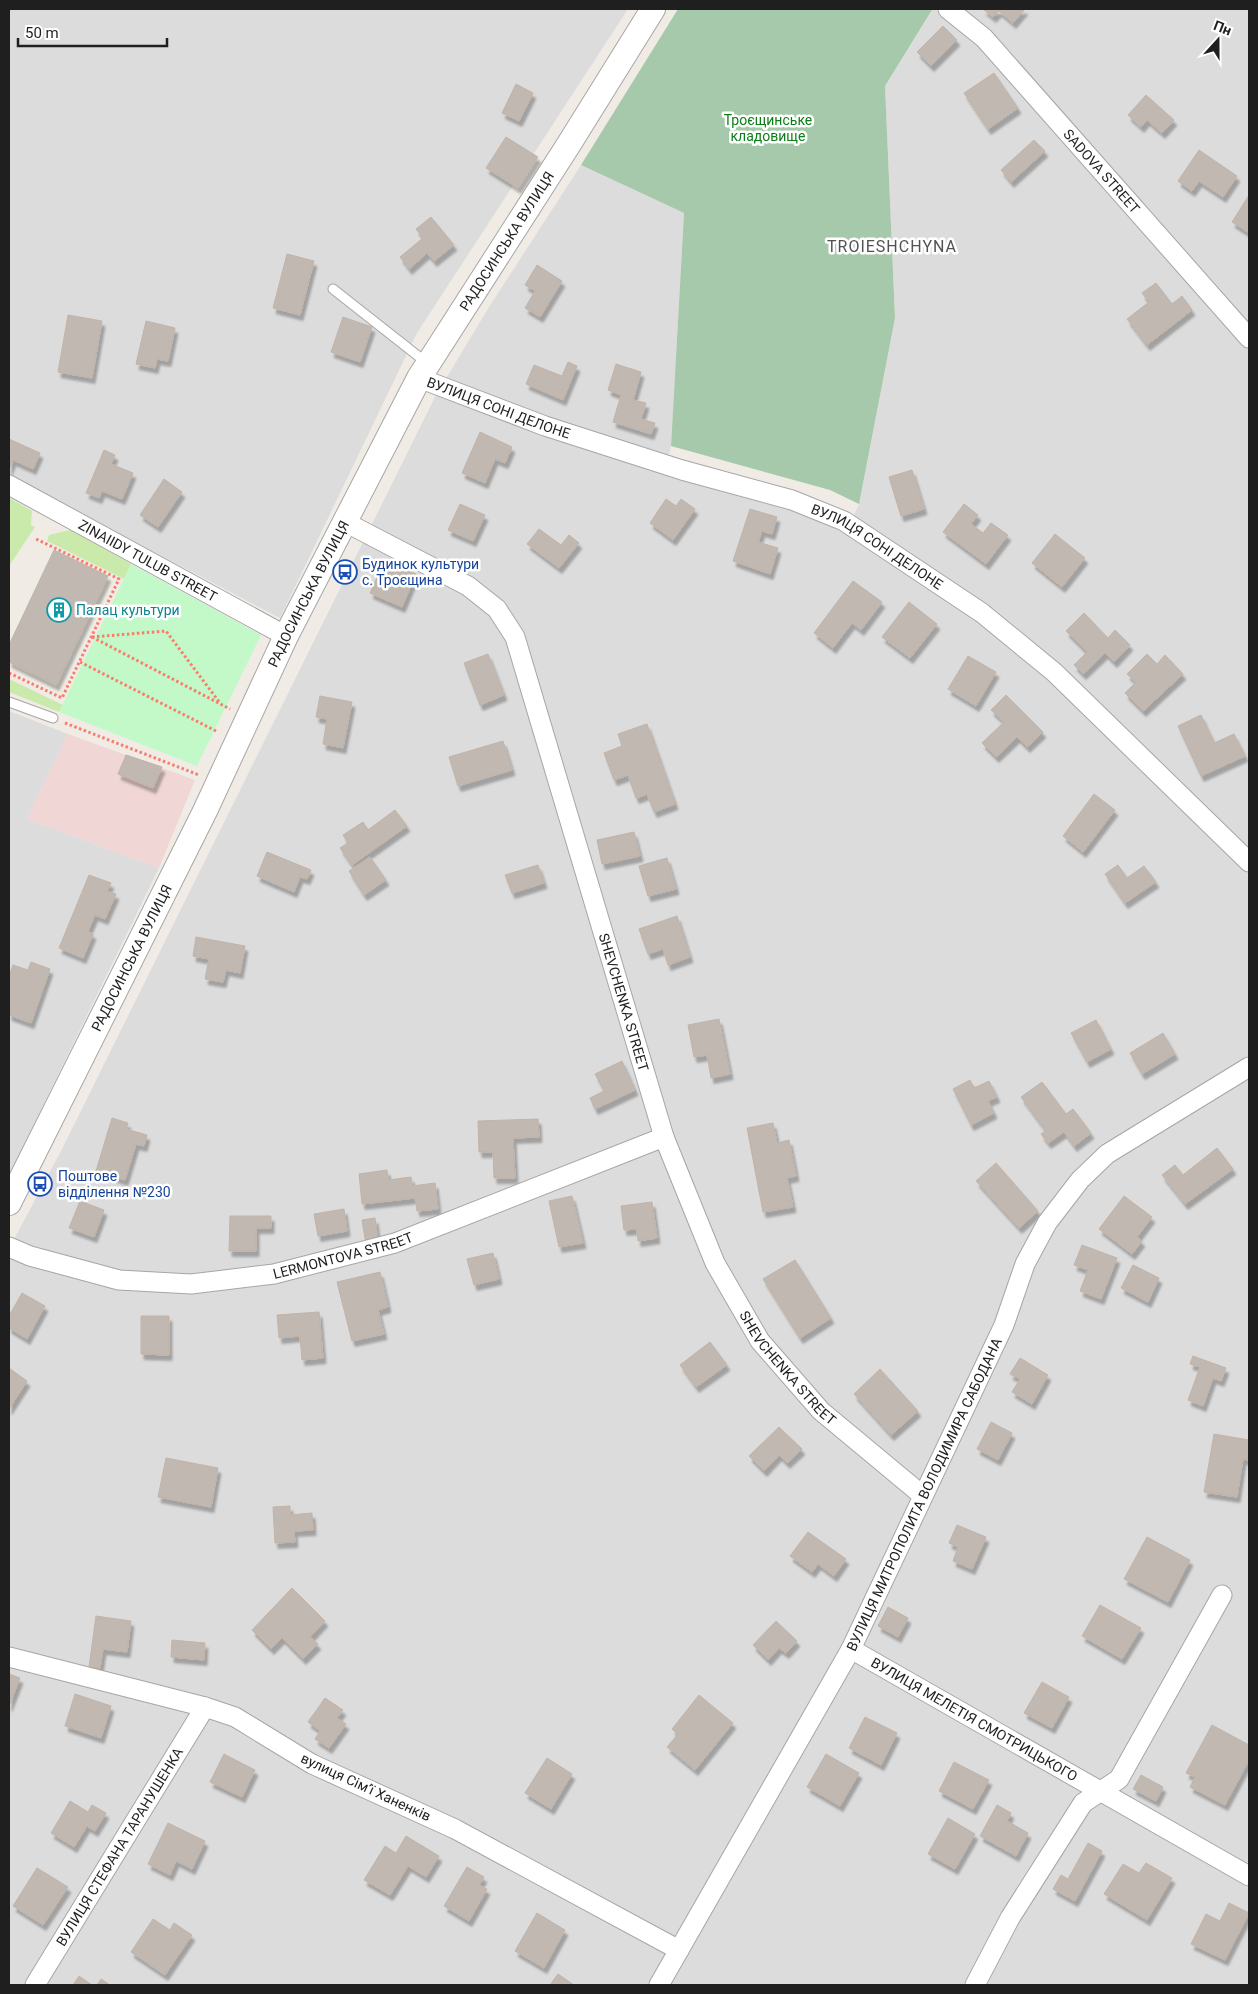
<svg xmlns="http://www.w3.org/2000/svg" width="1258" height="1994" viewBox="0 0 1258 1994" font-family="Roboto,sans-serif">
  <defs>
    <filter id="shadow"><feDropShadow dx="3" dy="5.5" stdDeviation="1" flood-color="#0004"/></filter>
  </defs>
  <rect width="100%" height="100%" fill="#f0ece5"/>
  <g fill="#dddcdc">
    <polygon points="9,9 628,9 417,333 280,618 9,476"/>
    <polygon points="933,9 1249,9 1249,1985 9,1985 9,1249 61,1151 435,397 489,307 581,165 684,213 671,446 664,474 780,504 846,533 859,504 895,318 885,86"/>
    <polygon points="9,711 68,734 27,819 159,868 9,1175"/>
  </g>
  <polygon fill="#f0d6d5" points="68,734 195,780 159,868 27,819"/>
  <g fill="#c9eaab">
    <polygon points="9,498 32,511 31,525 35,527 9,566"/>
    <polygon points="70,530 131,564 124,579 47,541 49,535"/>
    <polygon points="9,679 63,705 59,712 9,692"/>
  </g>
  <polygon fill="#a6c9ac" points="678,9 932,10 885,86 895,318 859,504 830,490 671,446 684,213 581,165"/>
  <polygon fill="#c3f9c8" points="131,564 261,635 197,766 59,712"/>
  <g fill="#c0b8b1" stroke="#c1b3a7" filter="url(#shadow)">
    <polygon points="983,9 1025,9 1013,23 999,11 993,17"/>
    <polygon points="943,26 957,40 931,66 917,52"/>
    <polygon points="994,73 1018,108 988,129 964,93"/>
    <polygon points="516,84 533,93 519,121 502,113"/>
    <polygon points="1146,95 1174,120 1162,133 1147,120 1141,127 1128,115"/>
    <polygon points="506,137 538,157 518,188 486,168"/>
    <polygon points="1034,140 1045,151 1011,182 1001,170"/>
    <polygon points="1199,150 1237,176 1223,197 1199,181 1192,191 1178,181"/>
    <polygon points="1249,195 1249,233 1232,222"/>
    <polygon points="431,217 454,245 434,261 427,253 409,269 400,257 423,238 416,229"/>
    <polygon points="287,254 314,261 300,315 273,308"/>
    <polygon points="537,265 562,281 540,317 525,308 535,291 525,285"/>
    <polygon points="1156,283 1172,304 1182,296 1192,310 1147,345 1127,319 1149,302 1142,293"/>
    <polygon points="68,315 102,321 92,378 58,372"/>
    <polygon points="343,317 372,327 360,362 331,352"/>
    <polygon points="146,321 175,328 168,361 157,359 155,368 136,364"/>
    <polygon points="568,362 577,366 563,400 526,384 534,365 562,376"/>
    <polygon points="616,364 641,372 633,400 646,403 641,419 655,423 651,434 613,422 621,395 608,390"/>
    <polygon points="480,432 512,447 505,463 495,459 485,483 462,473"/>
    <polygon points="9,439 40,453 33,469 13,460 9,470"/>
    <polygon points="104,450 115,455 111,464 133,473 122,499 102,491 99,498 86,493"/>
    <polygon points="912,470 924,509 901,516 889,477"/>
    <polygon points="164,479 182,492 158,527 140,515"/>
    <polygon points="666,499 676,506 681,499 695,509 673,540 650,523"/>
    <polygon points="460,504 485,515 473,541 448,530"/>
    <polygon points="964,504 978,515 971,524 983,533 991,523 1008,535 986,564 943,532"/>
    <polygon points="750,509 777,517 772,534 762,531 758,542 778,548 770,574 733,561"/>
    <polygon points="539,529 561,545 569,535 579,543 559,568 527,544"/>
    <polygon points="1055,534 1085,558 1062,587 1032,563"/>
    <polygon points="54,550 108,576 56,685 9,662 9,645"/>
    <polygon points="385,560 416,574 402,607 370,593"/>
    <polygon points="853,581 882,602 861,630 852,623 833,648 814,633"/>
    <polygon points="909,602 937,624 910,658 882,637"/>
    <polygon points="1084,613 1108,638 1115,630 1130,645 1114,662 1105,653 1083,674 1074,665 1087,652 1066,631"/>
    <polygon points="488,654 504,695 480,705 464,663"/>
    <polygon points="1147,654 1157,664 1165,655 1183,674 1143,711 1125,693 1136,682 1127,674"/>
    <polygon points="968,656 996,672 976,706 948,689"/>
    <polygon points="1006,695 1043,732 1027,747 1017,737 996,757 982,743 1004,722 991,710"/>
    <polygon points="320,696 352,702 343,748 323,744 327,719 316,717"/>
    <polygon points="1201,715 1214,743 1234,734 1245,756 1201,776 1178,726"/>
    <polygon points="647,724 675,804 654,812 647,794 636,798 628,775 614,780 604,753 622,746 618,734"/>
    <polygon points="503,741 512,770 458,786 449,757"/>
    <polygon points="126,755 162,767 153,788 118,774"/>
    <polygon points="1094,794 1115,810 1083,852 1063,836"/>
    <polygon points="395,810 407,826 352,865 340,848 348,843 343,835 363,822 368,830"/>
    <polygon points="634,832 640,856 602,864 597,840"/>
    <polygon points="267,852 311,870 307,879 300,877 294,892 257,876"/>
    <polygon points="370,857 386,880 364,895 349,871"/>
    <polygon points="667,858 676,889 648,896 639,866"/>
    <polygon points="538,865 544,883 512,893 505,875"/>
    <polygon points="1118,865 1127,878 1144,866 1156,882 1125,903 1105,874"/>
    <polygon points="89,875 111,883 107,891 116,894 105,919 95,915 88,931 93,934 83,958 59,948"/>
    <polygon points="677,916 690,957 668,965 663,949 648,954 639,929"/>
    <polygon points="196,937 245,946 240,973 226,970 223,982 205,979 209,959 193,956"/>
    <polygon points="31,962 50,969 31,1023 9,1015 9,976 13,965 28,970"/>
    <polygon points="719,1019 730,1074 711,1078 707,1055 694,1057 688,1025"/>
    <polygon points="1096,1020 1111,1049 1087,1062 1071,1033"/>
    <polygon points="1163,1033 1175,1054 1142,1074 1130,1053"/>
    <polygon points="622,1061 635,1090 595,1109 590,1098 604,1091 595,1074"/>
    <polygon points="970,1080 974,1088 989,1081 997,1097 988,1101 994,1113 971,1125 953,1089"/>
    <polygon points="1042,1082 1066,1114 1073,1109 1091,1133 1074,1146 1064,1132 1048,1143 1041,1134 1046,1131 1021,1097"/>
    <polygon points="112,1118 128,1123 126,1129 147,1135 144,1146 136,1144 125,1180 96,1171"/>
    <polygon points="538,1119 539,1137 513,1138 515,1178 494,1178 493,1152 479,1152 478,1121"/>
    <polygon points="773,1123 777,1143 789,1140 796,1176 787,1178 793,1207 763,1212 747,1128"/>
    <polygon points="1217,1148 1233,1169 1185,1204 1162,1175 1175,1165 1183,1175"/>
    <polygon points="996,1163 1038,1211 1019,1228 976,1181"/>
    <polygon points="387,1170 388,1180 411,1177 412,1186 435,1183 438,1209 417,1211 415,1198 362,1204 359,1174"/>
    <polygon points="572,1196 583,1243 559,1247 549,1201"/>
    <polygon points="1124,1196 1152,1217 1137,1237 1142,1241 1132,1254 1099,1229"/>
    <polygon points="80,1201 104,1210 94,1237 69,1228"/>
    <polygon points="652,1202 657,1238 638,1241 637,1229 624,1230 621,1206"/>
    <polygon points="344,1209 347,1231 318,1236 314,1214"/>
    <polygon points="230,1216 271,1216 271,1228 256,1228 256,1251 229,1251"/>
    <polygon points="375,1218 378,1243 366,1244 362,1220"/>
    <polygon points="1082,1245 1117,1258 1101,1299 1080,1291 1088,1270 1074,1265"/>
    <polygon points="493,1253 499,1279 474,1285 467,1259"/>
    <polygon points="795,1260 831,1318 800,1338 763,1279"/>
    <polygon points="1133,1265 1159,1278 1148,1302 1121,1288"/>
    <polygon points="380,1272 388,1307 378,1310 384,1334 352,1341 337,1282"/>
    <polygon points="22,1293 45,1306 27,1339 9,1328 9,1316"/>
    <polygon points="319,1312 323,1358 302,1360 300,1336 279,1338 277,1315"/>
    <polygon points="141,1316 169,1316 169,1355 141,1354"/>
    <polygon points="710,1342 727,1365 696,1387 680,1365"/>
    <polygon points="1193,1356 1226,1368 1221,1381 1213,1378 1203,1406 1188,1400 1200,1367 1190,1364"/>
    <polygon points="1020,1358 1048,1375 1032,1404 1012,1392 1020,1379 1010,1374"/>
    <polygon points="9,1368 27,1381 9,1409"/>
    <polygon points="880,1369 918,1411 891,1435 854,1394"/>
    <polygon points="991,1422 1012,1433 998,1460 977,1449"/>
    <polygon points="779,1427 802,1449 787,1463 779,1455 764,1471 749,1456"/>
    <polygon points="1214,1434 1249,1440 1249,1460 1243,1459 1237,1497 1204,1492"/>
    <polygon points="166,1458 218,1468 211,1507 158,1497"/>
    <polygon points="290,1506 290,1515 312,1513 313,1530 294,1531 295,1542 275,1543 273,1507"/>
    <polygon points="957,1525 986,1537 972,1569 953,1561 958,1547 949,1543"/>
    <polygon points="808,1532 846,1559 834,1576 818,1564 812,1572 790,1556"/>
    <polygon points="1147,1537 1190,1560 1168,1602 1124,1579"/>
    <polygon points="292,1588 325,1621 310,1637 318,1644 303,1659 282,1638 271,1649 252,1630"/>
    <polygon points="1100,1605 1141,1628 1122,1659 1082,1636"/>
    <polygon points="888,1607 908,1618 898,1637 878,1626"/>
    <polygon points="96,1616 131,1621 127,1652 103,1649 100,1668 89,1667"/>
    <polygon points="776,1621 797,1641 786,1653 779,1648 768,1660 753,1645"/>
    <polygon points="172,1640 205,1643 204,1660 171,1657"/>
    <polygon points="9,1674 20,1678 9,1706"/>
    <polygon points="1042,1682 1069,1697 1052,1728 1024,1713"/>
    <polygon points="75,1694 111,1706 101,1738 65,1726"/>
    <polygon points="699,1695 733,1723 695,1770 667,1747 678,1734 672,1729"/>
    <polygon points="325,1698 343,1710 337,1718 346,1724 329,1748 315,1739 320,1731 308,1722"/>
    <polygon points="865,1717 897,1733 881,1765 849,1748"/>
    <polygon points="1212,1725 1249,1745 1249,1760 1225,1805 1190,1787 1195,1777 1186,1773"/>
    <polygon points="224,1754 255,1770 242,1797 210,1782"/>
    <polygon points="826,1754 859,1773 840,1806 807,1787"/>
    <polygon points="547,1758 572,1774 551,1809 525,1793"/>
    <polygon points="954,1762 989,1780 973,1809 939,1791"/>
    <polygon points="1141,1775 1163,1787 1156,1801 1133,1789"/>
    <polygon points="70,1801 88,1812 92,1805 106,1813 95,1831 87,1826 74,1847 51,1833"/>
    <polygon points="997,1805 1011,1813 1007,1821 1028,1833 1016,1856 980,1836"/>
    <polygon points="948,1818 975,1834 955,1869 928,1854"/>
    <polygon points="168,1823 205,1841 192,1869 176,1861 170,1875 148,1864"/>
    <polygon points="406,1836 439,1856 426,1877 408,1866 390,1895 364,1880 385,1846 396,1853"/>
    <polygon points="1088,1843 1102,1851 1075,1901 1053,1889 1061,1875 1068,1879"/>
    <polygon points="1146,1863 1172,1878 1147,1920 1104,1894 1123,1864 1139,1873"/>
    <polygon points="467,1867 484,1877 479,1885 487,1889 469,1921 444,1906"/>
    <polygon points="37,1868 68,1887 43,1925 13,1906"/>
    <polygon points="1229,1903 1249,1913 1225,1960 1191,1944 1206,1914 1220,1921"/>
    <polygon points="537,1913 565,1930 544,1968 515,1951"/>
    <polygon points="153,1919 170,1930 174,1923 192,1935 165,1975 131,1952"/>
    <polygon points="558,1974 574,1985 550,1985"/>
    <polygon points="79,1976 92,1985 73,1985"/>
    <polygon points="101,1979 110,1985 97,1985"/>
  </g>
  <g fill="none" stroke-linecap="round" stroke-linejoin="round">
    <g stroke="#a6a6a6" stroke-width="11">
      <g id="service">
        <polyline points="333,289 427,363"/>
        <polyline points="9,702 53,718"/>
      </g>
    </g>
    <g stroke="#a6a6a6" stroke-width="21">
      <g id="minor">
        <path id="s1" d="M948 9 984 38 1249 338"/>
        <path id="s2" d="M419 378 545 426 682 470 792 500 844 521 982 613 1054 672 1249 862"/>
        <path id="s3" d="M9 485 286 636"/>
        <path id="s4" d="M345 522 468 586 497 609 515 637 664 1137 715 1263 760 1341 821 1411 922 1495"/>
        <path id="s5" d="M9 1247 30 1256 119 1280 191 1284 274 1274 395 1243 664 1137"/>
        <path id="s6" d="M851 1649 1249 1876"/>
        <polyline points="9,1657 205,1707 235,1717 312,1764 455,1829 679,1950"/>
        <path id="s7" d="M35 1985 205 1707"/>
        <path id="s8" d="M659 1985 851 1649 1004 1325 1025 1264 1047 1223 1080 1180 1107 1154 1249 1067"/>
        <polyline points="975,1985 1010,1918 1083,1803 1119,1779 1222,1595"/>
      </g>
    </g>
    <g stroke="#a6a6a6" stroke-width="26">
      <g id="tertiary">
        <path id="s9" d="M9 1203 205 811 286 636 419 378 569 144 653 9"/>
      </g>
    </g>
    <g stroke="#fa7d6c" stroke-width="3" stroke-dasharray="2.5 2.5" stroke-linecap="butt">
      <polyline points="92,637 230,709"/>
      <polyline points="92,637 166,631 220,703"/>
      <polyline points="80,662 218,732"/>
      <polyline points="9,673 62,698 119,579 34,538"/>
      <polyline points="65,723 199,775"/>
    </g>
    <use href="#service" stroke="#fff" stroke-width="9"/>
    <use href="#minor" stroke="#fff" stroke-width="19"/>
    <use href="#tertiary" stroke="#fff" stroke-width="24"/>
  </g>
  <defs>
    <g id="bus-ring" transform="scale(1.25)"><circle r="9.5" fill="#fff" stroke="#1a4fb4" stroke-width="1.5"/><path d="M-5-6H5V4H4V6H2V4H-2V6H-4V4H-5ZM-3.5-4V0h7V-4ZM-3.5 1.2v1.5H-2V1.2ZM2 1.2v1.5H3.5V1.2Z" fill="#1a4fb4"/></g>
    <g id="building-ring" transform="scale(1.25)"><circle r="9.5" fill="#fff" stroke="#0f9aa8" stroke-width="1.5"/><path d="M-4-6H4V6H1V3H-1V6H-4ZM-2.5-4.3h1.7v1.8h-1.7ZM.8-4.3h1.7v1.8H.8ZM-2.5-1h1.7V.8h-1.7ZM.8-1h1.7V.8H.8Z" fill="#0f9aa8"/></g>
  </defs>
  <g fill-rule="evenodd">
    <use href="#bus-ring" x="345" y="572"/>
    <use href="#building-ring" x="59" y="610"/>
    <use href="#bus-ring" x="40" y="1184"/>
  </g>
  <g text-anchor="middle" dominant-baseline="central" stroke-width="5" stroke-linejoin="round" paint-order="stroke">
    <g font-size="14" fill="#0c7e17" stroke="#fff">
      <text x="768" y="120">Троєщинське<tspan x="768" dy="16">кладовище</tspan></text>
    </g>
    <g font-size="14" fill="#1f1f1f" stroke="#fff">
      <text stroke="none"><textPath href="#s1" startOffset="224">SADOVA STREET</textPath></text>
      <text stroke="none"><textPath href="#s9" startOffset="1084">РАДОСИНСЬКА ВУЛИЦЯ</textPath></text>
      <text stroke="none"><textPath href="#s2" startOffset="85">ВУЛИЦЯ СОНІ ДЕЛОНЕ</textPath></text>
      <text stroke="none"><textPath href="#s2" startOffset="490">ВУЛИЦЯ СОНІ ДЕЛОНЕ</textPath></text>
      <text stroke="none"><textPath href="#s3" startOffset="158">ZINAIIDY TULUB STREET</textPath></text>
      <text stroke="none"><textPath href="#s9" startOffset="679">РАДОСИНСЬКА ВУЛИЦЯ</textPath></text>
      <text stroke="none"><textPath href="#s9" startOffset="274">РАДОСИНСЬКА ВУЛИЦЯ</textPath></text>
      <text stroke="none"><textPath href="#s4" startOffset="590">SHEVCHENKA STREET</textPath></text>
      <text stroke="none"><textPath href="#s5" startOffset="342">LERMONTOVA STREET</textPath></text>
      <text stroke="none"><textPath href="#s4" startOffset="995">SHEVCHENKA STREET</textPath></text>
      <text stroke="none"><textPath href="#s8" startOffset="558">ВУЛИЦЯ МИТРОПОЛИТА ВОЛОДИМИРА САБОДАНА</textPath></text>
      <text stroke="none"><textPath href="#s6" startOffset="142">ВУЛИЦЯ МЕЛЕТІЯ СМОТРИЦЬКОГО</textPath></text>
      <text transform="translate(366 1787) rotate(25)">вулиця Сімʼї Ханенків</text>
      <text stroke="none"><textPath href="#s7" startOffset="162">ВУЛИЦЯ СТЕФАНА ТАРАНУШЕНКА</textPath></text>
    </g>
    <g font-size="14" fill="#164399" stroke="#fff" text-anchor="start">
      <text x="362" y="564">Будинок культури<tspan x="362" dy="16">с. Троєщина</tspan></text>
      <text x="58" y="1176">Поштове<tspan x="58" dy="16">відділення №230</tspan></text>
    </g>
    <g font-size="14" fill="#0d838f" stroke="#fff" text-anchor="start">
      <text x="76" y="610">Палац культури</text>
    </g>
    <g font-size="16" letter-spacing="1" fill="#525252" stroke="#fff">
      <text x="892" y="246">TROIESHCHYNA</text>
    </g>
  </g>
  <rect width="1258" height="1994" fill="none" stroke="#1f1f1f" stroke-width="20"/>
  <g transform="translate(1218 40) rotate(21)" stroke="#ffffff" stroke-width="4" paint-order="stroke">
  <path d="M0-4L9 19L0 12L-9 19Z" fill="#1f1f1f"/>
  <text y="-8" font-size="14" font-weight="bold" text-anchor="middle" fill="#1f1f1f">Пн</text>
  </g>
  <path d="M18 38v8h149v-8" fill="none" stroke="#1f1f1f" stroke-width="2.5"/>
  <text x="25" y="38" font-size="15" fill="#1f1f1f" stroke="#ffffff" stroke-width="4" paint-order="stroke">50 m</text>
</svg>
